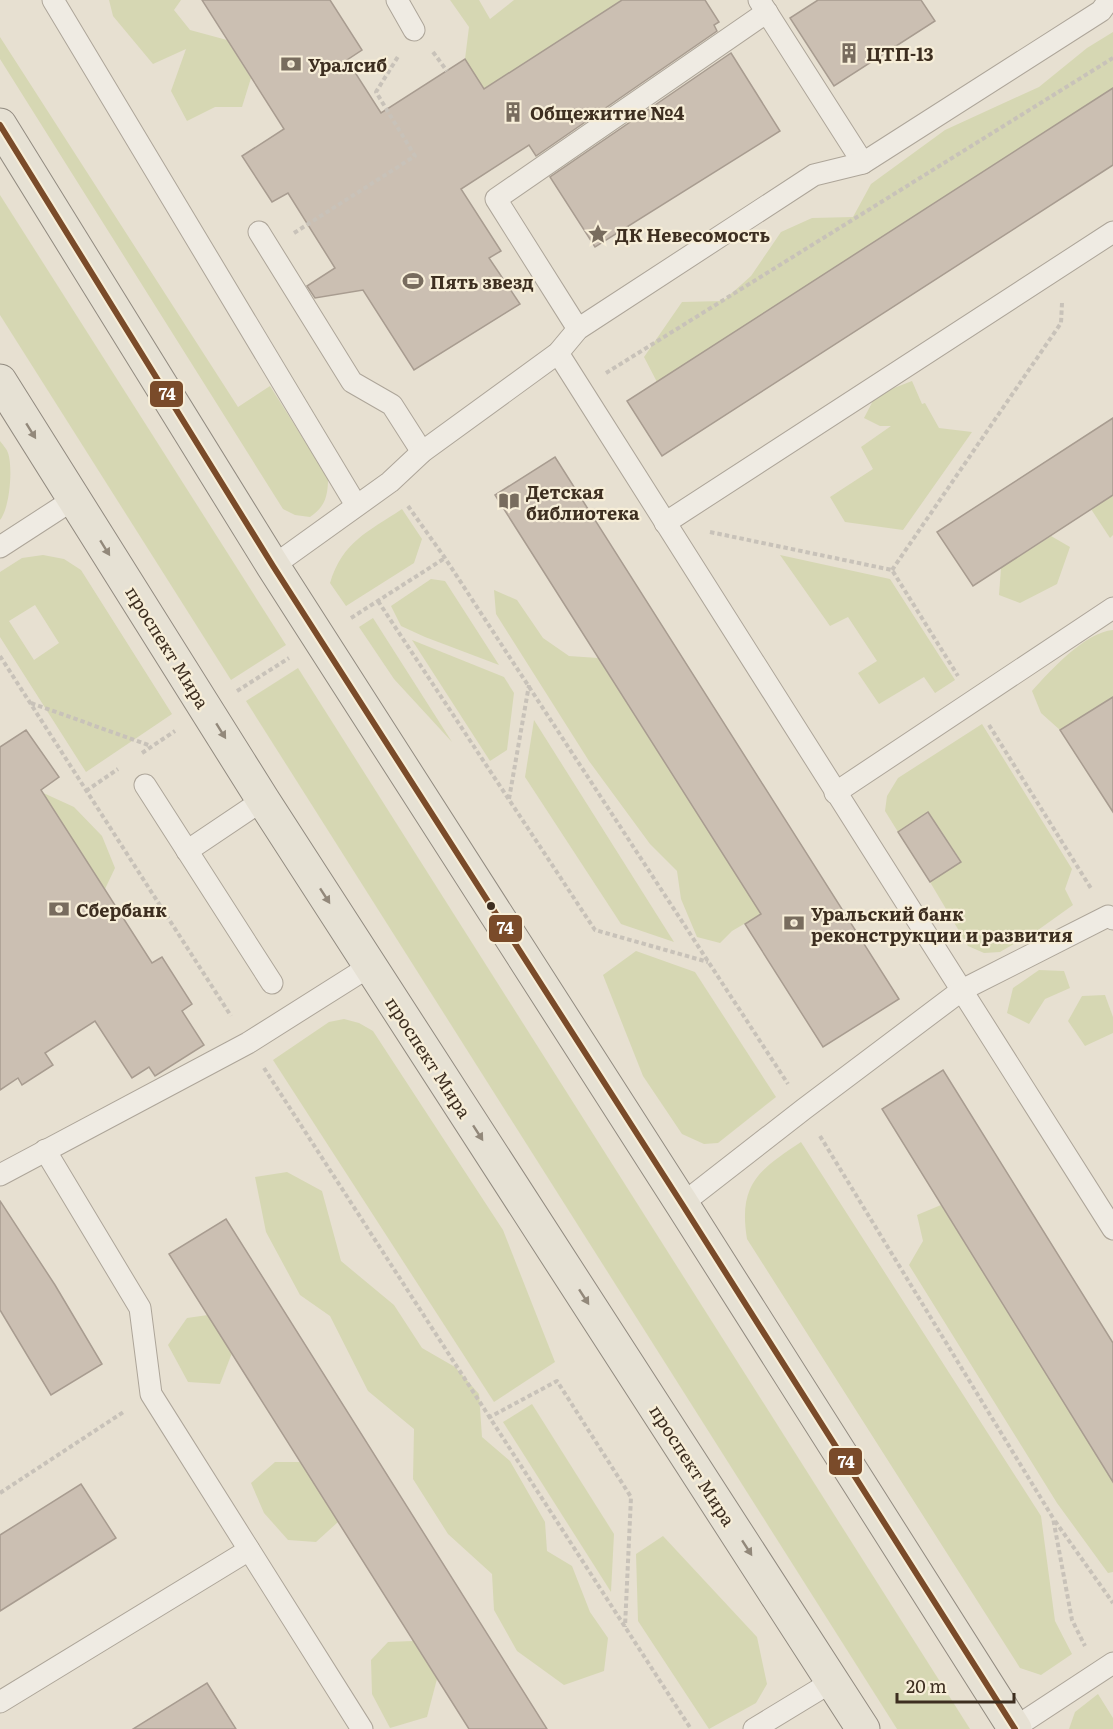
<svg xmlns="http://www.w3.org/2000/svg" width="1113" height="1729" viewBox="0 0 1113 1729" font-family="Literata,serif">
  <rect width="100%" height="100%" fill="#e7e0d1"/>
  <g fill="#d6d7b3" fill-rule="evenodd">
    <polygon points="109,0 181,0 174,10 190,30 227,40 251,78 242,107 215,107 187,121 171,91 186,49 153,64 113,16"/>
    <polygon points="450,0 479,0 490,19 514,0 622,0 484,89 465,59 469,27"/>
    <polygon points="1113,32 1113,88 657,382 644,357 682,302 723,301 751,276 781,232 812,218 853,217 871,184 945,130 1039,87 1087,48"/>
    <path d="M0 37 238 407 270 386 328 478C328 496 325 507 310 517L295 515 283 509 0 59Z"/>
    <polygon points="0,195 286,645 231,680 0,315"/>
    <polygon points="912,381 922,404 925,403 939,428 972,432 903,530 845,522 830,497 873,469 861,447 891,426 880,426 864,418 876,395"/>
    <path d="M0 441C2 444 7 449 8 453 13 467 10 508 0 520Z"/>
    <polygon points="1113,495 1113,535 1110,538 1091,509"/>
    <path d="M402 509 422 539 414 563 346 606 330 583C343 541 368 532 402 509Z"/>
    <polygon points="1051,536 1070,547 1057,584 1020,603 999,595 1001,568"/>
    <path d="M43 555 64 559 81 570 172 714 86 772 0 637V572L22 558ZM35 605 59 643 34 660 9 621Z"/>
    <polygon points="780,555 890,579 955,680 935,693 924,677 879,704 858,673 877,661 848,617 830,626"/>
    <polygon points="431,579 445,581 499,665 425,637 401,626 391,606"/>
    <polygon points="494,590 517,600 543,638 569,656 598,658 761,914 732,931 720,943 697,937 681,899 677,871 650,844 589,761 496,614"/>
    <polygon points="373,618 452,742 394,679 359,627"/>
    <path d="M1113 630V697L1060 730 1041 713 1032 691C1050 671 1085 632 1113 630Z"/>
    <polygon points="412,640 504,677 514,693 507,750 490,761"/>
    <polygon points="298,668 970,1729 897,1729 246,701"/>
    <polygon points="534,720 674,942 621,924 525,777"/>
    <polygon points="982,724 1072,869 1065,889 1073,905 1038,930 1000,952 984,953 968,946 930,882 961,861 929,813 898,832 885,811 887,796 898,778"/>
    <polygon points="39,791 74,807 102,836 115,868 105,889 66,830 0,873"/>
    <polygon points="636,951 695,972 776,1097 718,1143 704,1144 682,1134 643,1076 603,975"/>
    <polygon points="1039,970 1064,971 1070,988 1045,999 1029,1024 1007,1013 1013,988"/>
    <polygon points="1105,995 1113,1017 1113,1033 1085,1046 1068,1021 1082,996"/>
    <polygon points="344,1019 359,1023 373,1031 503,1230 555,1362 494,1402 273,1060 329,1022"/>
    <path d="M801 1142 1041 1516 1055 1621 1072 1654 1041 1675 1020 1668 747 1239C738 1184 759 1170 801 1142Z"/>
    <polygon points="287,1172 322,1191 341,1261 394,1305 422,1348 455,1367 479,1394 482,1437 510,1461 545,1522 547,1551 572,1566 590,1612 608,1638 604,1671 564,1685 517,1651 494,1610 492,1574 448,1534 413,1479 414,1429 368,1391 330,1316 300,1295 266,1232 255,1177"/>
    <polygon points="941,1205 1113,1482 1113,1572 1108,1573 1057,1503 909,1265 923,1241 917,1215"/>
    <polygon points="208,1315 232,1353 220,1384 188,1382 168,1345 187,1318"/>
    <polygon points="532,1404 614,1534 611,1592 503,1422"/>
    <polygon points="275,1462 301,1462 338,1522 316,1542 288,1540 264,1513 251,1483"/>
    <polygon points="663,1536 757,1637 767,1684 756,1703 709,1729 638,1621 636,1554"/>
    <polygon points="413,1641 437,1679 427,1717 390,1728 372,1694 371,1660 388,1642"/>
    <polygon points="1098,1694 1113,1718 1113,1729 1069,1729 1075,1712"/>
  </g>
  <g fill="#cbbfb2" stroke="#a89c90" stroke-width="1.5">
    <polygon points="202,0 330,0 362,50 347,60 381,113 465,59 484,89 622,0 705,0 719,22 714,25 717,31 536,156 529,145 461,189 501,251 489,258 520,304 414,370 363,290 315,298 307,286 335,268 288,193 272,202 242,156 284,129"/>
    <polygon points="818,0 921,0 935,21 834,86 790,18"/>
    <polygon points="731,53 780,131 595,247 550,177"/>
    <polygon points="1113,88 1113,165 662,456 627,401"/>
    <polygon points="1113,418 1113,495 973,586 937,532"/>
    <polygon points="555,457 899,999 823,1047 745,924 761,914 495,495"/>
    <polygon points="1113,697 1113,812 1060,730"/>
    <polygon points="26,730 59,777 41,790 152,963 162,957 192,1004 182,1011 204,1045 155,1076 149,1067 132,1078 95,1021 45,1053 53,1065 22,1085 18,1078 0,1090 0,747"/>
    <polygon points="928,812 961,862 930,882 898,832"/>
    <polygon points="943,1070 1113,1343 1113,1482 882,1109"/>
    <polygon points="0,1201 55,1285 102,1364 51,1395 0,1310"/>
    <polygon points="226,1219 547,1729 469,1729 169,1254"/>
    <polygon points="81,1484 116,1538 0,1611 0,1535"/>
    <polygon points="207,1683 236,1729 133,1729"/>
  </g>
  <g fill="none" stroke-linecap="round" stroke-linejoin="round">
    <g stroke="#ada599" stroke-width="23">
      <g id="service">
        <polyline points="53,0 356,505"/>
        <polyline points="397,0 414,30"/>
        <polyline points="759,0 863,163"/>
        <polyline points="259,232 352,382 392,405 422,452"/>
        <polyline points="578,329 496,199 767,12"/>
        <polyline points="558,353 1113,1229"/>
        <polyline points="665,523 1113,232"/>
        <polyline points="0,547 74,499"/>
        <polyline points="273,566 390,482 422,452 558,353 578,329 814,175 863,163 1101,11 1109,0"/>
        <polyline points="145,785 272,983"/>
        <polyline points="835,793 1113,608"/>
        <polyline points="187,851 263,800"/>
        <polyline points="45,1150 140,1308 151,1394 362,1729"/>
        <polyline points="0,1175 248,1043 370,966"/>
        <polyline points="682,1204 804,1109 962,990 1108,916 1113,919"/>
        <polyline points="0,1702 249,1550"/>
        <polyline points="1014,1728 1113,1663"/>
        <polyline points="754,1729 833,1681"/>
      </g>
    </g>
    <g stroke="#928b80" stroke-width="35">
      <g id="primary">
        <polyline points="0,125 273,566 682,1204 1015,1729"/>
        <polyline points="0,381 263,800 863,1729"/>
      </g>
    </g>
    <g stroke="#c8c2b9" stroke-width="4" stroke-dasharray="4.5 3" stroke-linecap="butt">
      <polyline points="433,52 447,71"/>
      <polyline points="294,233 415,156 376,92 399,55"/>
      <polyline points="606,373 1113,58"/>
      <polyline points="408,506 445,558 788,1084"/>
      <polyline points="710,532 892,570 958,676"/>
      <polyline points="892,570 1061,323 1062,303"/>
      <polyline points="378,601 595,930 708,962"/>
      <polyline points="351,618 445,558"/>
      <polyline points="0,656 231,1016"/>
      <polyline points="237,691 289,658"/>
      <polyline points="31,703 151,746"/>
      <polyline points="989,725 1092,890"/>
      <polyline points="142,753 175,731"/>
      <polyline points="86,791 118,769"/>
      <polyline points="509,799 529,685"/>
      <polyline points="264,1068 691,1729"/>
      <polyline points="820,1136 1053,1518 1072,1620 1085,1646"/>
      <polyline points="488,1418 557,1381 631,1497 625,1627"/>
      <polyline points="0,1493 125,1411"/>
      <polyline points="1055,1521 1113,1603"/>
    </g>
    <use href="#service" stroke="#efebe3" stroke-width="21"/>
    <use href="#primary" stroke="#e6e1d4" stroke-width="33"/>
    <g stroke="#f7eed8" stroke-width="10">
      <polyline id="bus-1" points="0,125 273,566 682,1204 1015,1729"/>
    </g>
    <use href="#bus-1" stroke="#7a4b2a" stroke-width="6"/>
  </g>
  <defs><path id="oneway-solid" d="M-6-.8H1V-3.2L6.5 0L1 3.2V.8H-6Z" transform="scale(1.5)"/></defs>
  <g fill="#92887a">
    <use href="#oneway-solid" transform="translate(31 431) rotate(58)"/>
    <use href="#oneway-solid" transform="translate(105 548) rotate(58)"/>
    <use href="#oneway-solid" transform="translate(221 731) rotate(58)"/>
    <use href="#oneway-solid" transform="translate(325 896) rotate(57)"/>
    <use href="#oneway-solid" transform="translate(478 1133) rotate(57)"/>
    <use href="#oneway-solid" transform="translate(584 1297) rotate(57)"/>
    <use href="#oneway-solid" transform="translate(747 1548) rotate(57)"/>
  </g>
  <defs>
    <g id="building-bare" transform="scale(1.62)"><path d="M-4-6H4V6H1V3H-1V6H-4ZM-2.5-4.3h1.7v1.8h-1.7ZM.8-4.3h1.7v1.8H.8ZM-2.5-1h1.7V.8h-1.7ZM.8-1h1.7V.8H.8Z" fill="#786c5e" stroke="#f7eed8" stroke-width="2.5" paint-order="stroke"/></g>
    <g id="bank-bare" transform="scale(1.62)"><path d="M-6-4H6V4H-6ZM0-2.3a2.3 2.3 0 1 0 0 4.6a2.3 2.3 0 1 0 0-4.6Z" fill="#786c5e" stroke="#f7eed8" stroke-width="2.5" paint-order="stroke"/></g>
    <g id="sight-bare" transform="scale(1.62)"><path d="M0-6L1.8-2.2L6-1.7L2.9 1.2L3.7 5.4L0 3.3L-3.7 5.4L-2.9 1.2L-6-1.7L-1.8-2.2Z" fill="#786c5e" stroke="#f7eed8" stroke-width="2.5" paint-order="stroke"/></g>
    <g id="stadium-bare" transform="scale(1.62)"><path d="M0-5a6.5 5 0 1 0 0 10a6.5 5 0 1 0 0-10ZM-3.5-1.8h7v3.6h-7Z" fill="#786c5e" stroke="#f7eed8" stroke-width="2.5" paint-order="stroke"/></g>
    <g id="library-bare" transform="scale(1.62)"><path d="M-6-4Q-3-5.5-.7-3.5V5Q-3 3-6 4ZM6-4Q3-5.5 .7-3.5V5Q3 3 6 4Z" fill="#786c5e" stroke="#f7eed8" stroke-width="2.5" paint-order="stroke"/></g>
  </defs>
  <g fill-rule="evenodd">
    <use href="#building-bare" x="849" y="53"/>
    <use href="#bank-bare" x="291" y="64"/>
    <use href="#building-bare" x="513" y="112"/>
    <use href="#sight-bare" x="598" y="234"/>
    <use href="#stadium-bare" x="413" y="281"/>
    <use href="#library-bare" x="509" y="501"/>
    <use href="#bank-bare" x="59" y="909"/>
    <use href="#bank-bare" x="794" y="923"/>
  </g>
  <circle fill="#3d2e20" stroke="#f7eed8" stroke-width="2" cx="491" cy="906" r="5"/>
  <g text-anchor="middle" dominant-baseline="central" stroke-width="4.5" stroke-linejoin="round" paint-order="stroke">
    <g font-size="18" font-weight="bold" fill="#3d2e20" stroke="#f7eed8" text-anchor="start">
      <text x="866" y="53">ЦТП-13</text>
      <text x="308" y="64">Уралсиб</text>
      <text x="530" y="112">Общежитие №4</text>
      <text x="615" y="234">ДК Невесомость</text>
      <text x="430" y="281">Пять звезд</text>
      <text x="526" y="491">Детская<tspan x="526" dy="21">библиотека</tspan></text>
      <text x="76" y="909">Сбербанк</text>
      <text x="811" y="913">Уральский банк<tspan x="811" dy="21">реконструкции и развития</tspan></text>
    </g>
    <g font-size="18" fill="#3d2e20" stroke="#f7eed8">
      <text transform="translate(168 647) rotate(58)">проспект Мира</text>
      <text transform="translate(429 1057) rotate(57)">проспект Мира</text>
      <text transform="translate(693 1465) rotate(57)">проспект Мира</text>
    </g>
  </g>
  <g stroke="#f7eed8" stroke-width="2">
    <rect x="149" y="380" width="35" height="28" rx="6" fill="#7a4b2a"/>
    <rect x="488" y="914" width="35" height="29" rx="6" fill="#7a4b2a"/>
    <rect x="828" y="1447" width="35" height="29" rx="6" fill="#7a4b2a"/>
  </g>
  <g font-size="16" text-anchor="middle" font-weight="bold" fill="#fff">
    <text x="167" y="400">74</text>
    <text x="505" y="934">74</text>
    <text x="846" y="1468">74</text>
  </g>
  <path d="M897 1693v9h117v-9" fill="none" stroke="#3d2e20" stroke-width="3"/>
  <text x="906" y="1693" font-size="18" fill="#3d2e20" stroke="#f7eed8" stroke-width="4.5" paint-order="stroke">20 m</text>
</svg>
